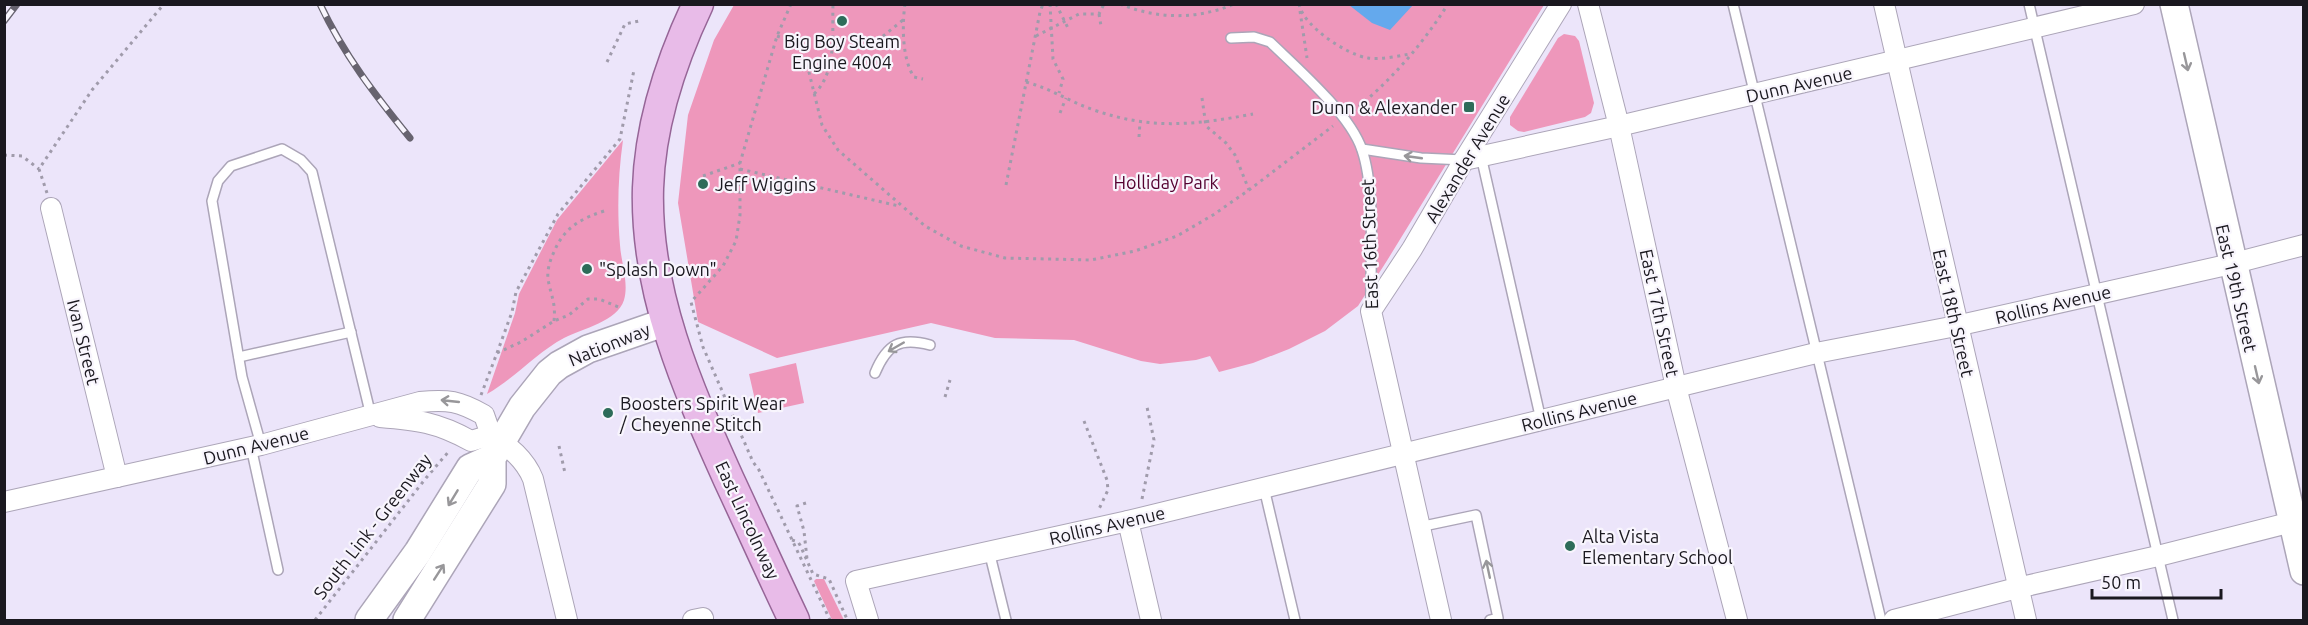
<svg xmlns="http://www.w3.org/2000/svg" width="2308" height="625" viewBox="0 0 2308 625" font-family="Ubuntu,sans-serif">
  <rect width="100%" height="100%" fill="#ece5fa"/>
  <g fill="#ee97bb">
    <polygon points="734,5 1544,5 1388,259 1358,306 1325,331 1289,349 1253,363 1219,372 1210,356 1196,360 1160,364 1141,361 1074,340 995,338 931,323 777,358 698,322 678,203 688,115 714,40"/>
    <polygon points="1564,34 1575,36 1579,41 1594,103 1591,113 1585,117 1524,132 1518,131 1510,125 1510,117 1558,38"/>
    <path d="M623 140C618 175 617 210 620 245 621 262 629 283 624 300 617 322 583 328 564 338 536 353 514 379 487 394L515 313 519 294 557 220Z"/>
    <polygon points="796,363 804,403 758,413 749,374"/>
    <polygon points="816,579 824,579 844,620 832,620 814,581"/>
  </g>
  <polygon fill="#64a9ed" points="1349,5 1413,5 1390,30 1372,23"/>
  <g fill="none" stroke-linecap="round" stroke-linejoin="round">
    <g stroke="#aca5b8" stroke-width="12">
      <g id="service">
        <polyline points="1733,4 1881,620"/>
        <polyline points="2029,4 2173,620"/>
        <path d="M1231 38 1254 37 1270 42C1298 69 1350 114 1362 150 1376 191 1370 262 1371 306"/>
        <polyline points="1362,149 1421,158 1464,160"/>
        <polyline points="1481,156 1541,420"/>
        <polyline points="239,357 351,332"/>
        <path d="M875 373C887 344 900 337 930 345"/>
        <polyline points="261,445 242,377 212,201 218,181 231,166 282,149 301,160 312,172 371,416"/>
        <polyline points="251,447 278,570"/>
        <polyline points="1264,488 1295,620"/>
        <polyline points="1419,527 1476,515 1498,618 1490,620"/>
        <polyline points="989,551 1006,620"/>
      </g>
    </g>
    <g stroke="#aca5b8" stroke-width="22">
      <g id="minor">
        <polyline points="1588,4 1619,126 1676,387 1737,620"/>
        <polyline points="1884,4 2026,620"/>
        <polyline points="1464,160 1619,126 2134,4"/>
        <polyline points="51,208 117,477"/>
        <path d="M380 417C417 420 437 422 471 441L491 435C509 446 525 459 533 479L567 620"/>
        <path d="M4 502 261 445 420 402C448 399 459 401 484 415L491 435"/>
        <polyline points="1128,521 1151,620"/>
        <polyline points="693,620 703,618"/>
        <polyline points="868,620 856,581 1128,521 1816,353 1956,326 2231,264 2304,245"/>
        <polyline points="1441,620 1371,311 1412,249 1464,160 1561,4"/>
        <polyline points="1894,620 2017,588 2158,556 2304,519"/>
      </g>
    </g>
    <g stroke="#aca5b8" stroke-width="30">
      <g id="secondary">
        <polyline points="2174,4 2304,571"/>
        <polyline points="369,620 418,552 470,468 492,458"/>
        <polyline points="407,620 492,484 492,458 522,407 549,373 559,365 588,349 666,322"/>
      </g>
    </g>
    <g stroke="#966597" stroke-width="33">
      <path id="primary" d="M698 4C671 61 650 124 648 188 645 292 687 387 729 480 751 527 772 574 794 620"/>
    </g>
    <g stroke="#a09bab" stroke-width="3" stroke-dasharray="3 4.5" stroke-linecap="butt">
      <polyline points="791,4 777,36 740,163 740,215 736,241 723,266 691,302 703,347 753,462 759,470 830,620"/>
      <path d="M905 4C902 25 902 59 914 77L923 79"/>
      <polyline points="1050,4 1053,59 1063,79 1059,93"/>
      <polyline points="1056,4 1069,30"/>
      <path d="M1120 4C1157 19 1197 20 1234 4"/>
      <path d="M1299 4C1303 26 1347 55 1368 58 1381 60 1397 56 1410 54"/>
      <polyline points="1300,11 1307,58"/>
      <polyline points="1099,14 1101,26"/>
      <polyline points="777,36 794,42 804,52 822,125 838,150 925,226 961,246 1005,258 1091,260 1135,251 1177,236 1213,215 1249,190 1333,126"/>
      <polyline points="1036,36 1079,14 1099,14 1104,4"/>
      <polyline points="877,41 903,20"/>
      <polyline points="607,62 625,24 639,21"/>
      <path d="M1026 82C1052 89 1070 102 1094 110 1151 130 1195 125 1253 114"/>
      <path d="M814 94C837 72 832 34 833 4"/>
      <polyline points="1202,98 1206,126 1226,143 1235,155 1249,190"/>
      <path d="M1353 111C1390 82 1422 45 1448 4"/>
      <polyline points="1060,113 1066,98"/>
      <polyline points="1139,137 1140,122"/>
      <polyline points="4,155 22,156 39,169"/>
      <polyline points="740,169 899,206"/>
      <polyline points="703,176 740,163"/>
      <polyline points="1006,185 1040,12 1043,4"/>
      <polyline points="47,193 39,169 92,90 164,4"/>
      <path d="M554 321C556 303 551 296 548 279 547 270 550 260 554 252 564 227 582 218 607 210"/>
      <polyline points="497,353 512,312 516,292 558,214 620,139 634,70"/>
      <polyline points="481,395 497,353 521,342 554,321 569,315 588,299 599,299 621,308"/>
      <polyline points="945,397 950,380"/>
      <polyline points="1084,421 1107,480 1108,490 1099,509"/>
      <polyline points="662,422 666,421"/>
      <polyline points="559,446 565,473"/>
      <polyline points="1142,499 1154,440 1147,407"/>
      <polyline points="806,503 797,506 804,531 807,559"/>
      <polyline points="792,540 798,542 800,545 813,574 829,579 847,619"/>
      <polyline points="315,620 426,478 450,450"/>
    </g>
    <use href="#service" stroke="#fff" stroke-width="9"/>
    <use href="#minor" stroke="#fff" stroke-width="20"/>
    <use href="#secondary" stroke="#fff" stroke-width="27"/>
    <use href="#primary" stroke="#e8bbe8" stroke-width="30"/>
    <g stroke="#67636f" stroke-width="7">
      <g id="rail">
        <path d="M320 4C344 55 375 95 410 138"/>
        <polyline points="4,21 17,4"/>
      </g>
    </g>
    <use href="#rail" stroke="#f8f5fd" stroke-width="4.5" stroke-dasharray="14" stroke-linecap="butt"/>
  </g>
  <defs><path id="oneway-shaft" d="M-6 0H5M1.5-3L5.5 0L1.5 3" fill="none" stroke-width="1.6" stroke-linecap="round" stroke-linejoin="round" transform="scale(1.5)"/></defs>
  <g stroke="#98979a">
    <use href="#oneway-shaft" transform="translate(2186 62) rotate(77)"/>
    <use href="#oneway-shaft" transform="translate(1413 157) rotate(-172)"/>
    <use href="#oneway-shaft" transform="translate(896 347) rotate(150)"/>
    <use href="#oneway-shaft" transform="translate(2257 375) rotate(77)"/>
    <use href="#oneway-shaft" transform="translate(450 401) rotate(-174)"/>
    <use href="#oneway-shaft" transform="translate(453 498) rotate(121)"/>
    <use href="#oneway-shaft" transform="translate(1488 569) rotate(-102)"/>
    <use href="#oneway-shaft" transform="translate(439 572) rotate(-57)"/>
  </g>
  <g fill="#2d6c59" stroke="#f8f5fd" stroke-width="2">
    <circle cx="842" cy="21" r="6"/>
    <rect x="1463" y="101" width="12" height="12" rx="3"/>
    <circle cx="703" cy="184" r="6"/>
    <circle cx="587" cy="269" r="6"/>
    <circle cx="608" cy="413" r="6"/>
    <circle cx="1570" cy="546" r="6"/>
  </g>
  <g text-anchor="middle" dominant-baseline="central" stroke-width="4.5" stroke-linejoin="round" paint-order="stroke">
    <g font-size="18" fill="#1a181f" stroke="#f8f5fd" text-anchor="start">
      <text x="842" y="41" text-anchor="middle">Big Boy Steam<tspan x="842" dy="21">Engine 4004</tspan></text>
      <text x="1457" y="107" text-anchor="end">Dunn &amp; Alexander</text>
      <text x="715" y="184">Jeff Wiggins</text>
      <text x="599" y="269">"Splash Down"</text>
      <text x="620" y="403">Boosters Spirit Wear<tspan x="620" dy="21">/ Cheyenne Stitch</tspan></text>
      <text x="1582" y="536">Alta Vista<tspan x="1582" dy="21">Elementary School</tspan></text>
    </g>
    <g font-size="18" fill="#1a181f" stroke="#f8f5fd">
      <text transform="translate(1799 84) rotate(-13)">Dunn Avenue</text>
      <text transform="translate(1467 158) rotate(-59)">Alexander Avenue</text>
      <text transform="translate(1369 244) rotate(-92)">East 16th Street</text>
      <text transform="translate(2237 288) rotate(77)">East 19th Street</text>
      <text transform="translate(2053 304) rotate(-13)">Rollins Avenue</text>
      <text transform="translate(1660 313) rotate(78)">East 17th Street</text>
      <text transform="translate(1954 313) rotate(77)">East 18th Street</text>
      <text transform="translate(84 342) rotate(76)">Ivan Street</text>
      <text transform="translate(609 344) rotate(-22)">Nationway</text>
      <text transform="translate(1579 411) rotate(-14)">Rollins Avenue</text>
      <text transform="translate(256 445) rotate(-14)">Dunn Avenue</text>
      <text transform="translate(748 520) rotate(65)">East Lincolnway</text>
      <text transform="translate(1107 525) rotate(-13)">Rollins Avenue</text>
      <text transform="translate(372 526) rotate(-52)">South Link - Greenway</text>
    </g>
    <g font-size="18" fill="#540030" stroke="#f8f5fd">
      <text x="1166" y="182">Holliday Park</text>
    </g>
  </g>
  <rect width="2308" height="625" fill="none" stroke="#1a181f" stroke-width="12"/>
  <path d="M2092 589v9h129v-9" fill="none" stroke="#1a181f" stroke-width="3"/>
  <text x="2101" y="589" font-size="18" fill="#1a181f" stroke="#f8f5fd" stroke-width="4.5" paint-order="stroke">50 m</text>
</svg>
